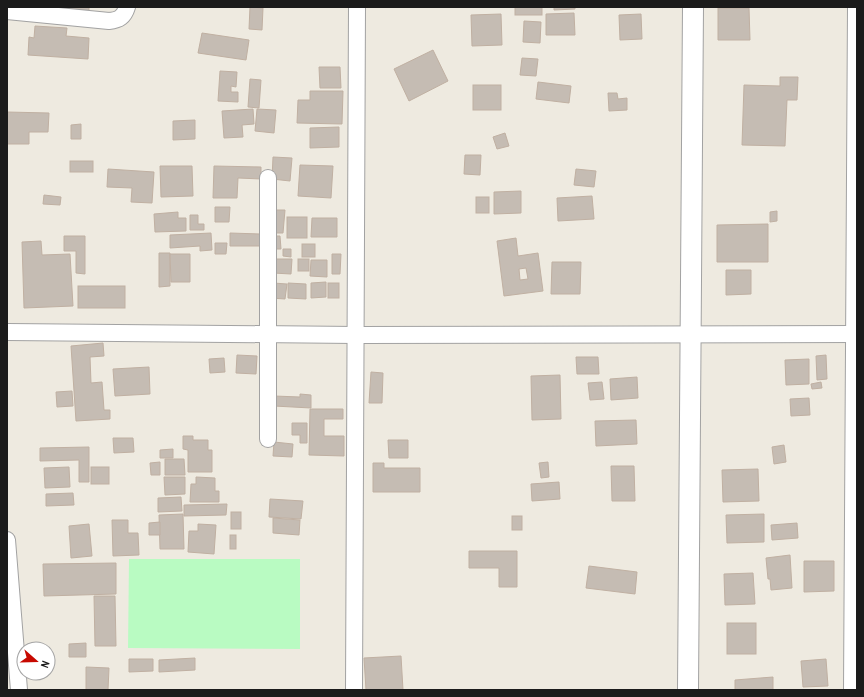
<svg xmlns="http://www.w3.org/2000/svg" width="864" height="697" viewBox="0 0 864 697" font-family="'Archivo Narrow',sans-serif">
  <rect width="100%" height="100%" fill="#eeeae0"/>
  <polygon fill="#b9fbc2" points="129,559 300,559 300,649 128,648"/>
  <g fill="#c5bcb3" stroke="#c0b0a2" fill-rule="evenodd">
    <polygon points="43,7 89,7 89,12"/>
    <polygon points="250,7 263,8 262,30 249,29"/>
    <rect x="515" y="7" width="27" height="8"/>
    <polygon points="554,7 575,7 575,9 554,10"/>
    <polygon points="718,8 749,8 750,40 718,40"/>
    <polygon points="574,13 575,35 546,35 546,14"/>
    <polygon points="501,14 502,45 472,46 471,15"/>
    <polygon points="641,14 642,39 620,40 619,15"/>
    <polygon points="524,21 541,22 540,43 523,42"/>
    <polygon points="35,26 67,28 66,36 89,38 88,59 28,55 29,37 34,38"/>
    <polygon points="202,33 249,40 246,60 198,53"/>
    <polygon points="433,50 448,81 409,101 394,69"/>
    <polygon points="522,58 538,59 536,76 520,75"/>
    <polygon points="319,67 340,67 341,88 320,88"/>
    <polygon points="220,71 237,72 236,87 231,86 231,92 238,92 238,102 218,101"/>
    <polygon points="780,77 798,77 797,100 787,100 785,146 742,145 744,85 780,86"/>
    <polygon points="250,79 261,80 259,108 248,107"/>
    <polygon points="538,82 571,86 569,103 536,99"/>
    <rect x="473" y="85" width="28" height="25"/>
    <polygon points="310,91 343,91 342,124 297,123 298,100 310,100"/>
    <polygon points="608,93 617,93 618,99 627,98 627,110 609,111"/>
    <polygon points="253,109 254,124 242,125 243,137 224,138 222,111"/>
    <polygon points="257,109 276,110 274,133 255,131"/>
    <polygon points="7,112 49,113 48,132 29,132 29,144 7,144"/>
    <polygon points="195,120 195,139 173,140 173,121"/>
    <polygon points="81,124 81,139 71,139 71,125"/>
    <polygon points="339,127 339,147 310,148 310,128"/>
    <polygon points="505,133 509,146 497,149 493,137"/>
    <polygon points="465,155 481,155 480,175 464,174"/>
    <polygon points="273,157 292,158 290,181 272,179"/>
    <rect x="70" y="161" width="23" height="11"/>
    <polygon points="300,165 333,166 331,198 298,196"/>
    <polygon points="160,166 192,166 193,196 161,197"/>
    <polygon points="214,166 261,167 261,179 238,178 237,198 213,198"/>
    <polygon points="108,169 154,172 152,203 131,202 132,188 107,187"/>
    <polygon points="576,169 596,171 594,187 574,185"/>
    <polygon points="521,191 521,213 494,214 494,192"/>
    <polygon points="44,195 61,197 60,205 43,204"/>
    <polygon points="592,196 594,219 558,221 557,198"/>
    <rect x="476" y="197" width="13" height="16"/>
    <polygon points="215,207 230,207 229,222 215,222"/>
    <polygon points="275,210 285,210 283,233 274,233"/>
    <polygon points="777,211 777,221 770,222 770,212"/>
    <polygon points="178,212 178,218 186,218 186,231 155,232 154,214"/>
    <polygon points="190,215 198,215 198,224 204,224 204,230 190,230"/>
    <rect x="287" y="217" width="20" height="21"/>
    <polygon points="312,218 337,218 337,237 311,237"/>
    <polygon points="768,224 768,262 717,262 717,225"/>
    <polygon points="211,233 212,250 200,251 200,246 170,248 170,235"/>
    <polygon points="230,233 260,234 260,246 230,246"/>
    <polygon points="64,236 85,236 85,274 76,273 76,251 64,251"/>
    <polygon points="272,236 280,236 281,249 272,249"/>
    <path d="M516 238 518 256 538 253 543 291 504 296 497 241ZM526 268 528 279 520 280 519 269Z"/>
    <polygon points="41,241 42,255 70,254 73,306 24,308 22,242"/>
    <polygon points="215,243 227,243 226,254 215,254"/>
    <rect x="302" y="244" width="13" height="13"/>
    <polygon points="283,249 291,249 291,257 283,256"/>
    <polygon points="159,253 170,253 170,286 159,287"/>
    <polygon points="170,254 190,254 190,282 171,282"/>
    <polygon points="332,254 341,254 340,274 332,274"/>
    <polygon points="273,259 292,259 291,274 273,273"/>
    <rect x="298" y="259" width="11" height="12"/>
    <polygon points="311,260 327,260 327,277 310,276"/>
    <polygon points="552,262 581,262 580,294 551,294"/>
    <polygon points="726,270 751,270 751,294 726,295"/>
    <polygon points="326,282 326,297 311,298 311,283"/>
    <polygon points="273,283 287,284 285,299 271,298"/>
    <polygon points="288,283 306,284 306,299 288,298"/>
    <rect x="328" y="283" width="11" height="15"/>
    <rect x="78" y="286" width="47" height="22"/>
    <polygon points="103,343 104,356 90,357 91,383 102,382 104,410 110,410 110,419 76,421 71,346"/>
    <polygon points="237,355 257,356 256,374 236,373"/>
    <polygon points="826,355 827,379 817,380 816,356"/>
    <polygon points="576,357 598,357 599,374 577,374"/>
    <polygon points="224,358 225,372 210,373 209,359"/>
    <polygon points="809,359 809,384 786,385 785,360"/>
    <polygon points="149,367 150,394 115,396 113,369"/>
    <polygon points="371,372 383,373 382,403 369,403"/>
    <polygon points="560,375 561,419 532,420 531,376"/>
    <polygon points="637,377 638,398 611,400 610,379"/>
    <polygon points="602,382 604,399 590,400 588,383"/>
    <polygon points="821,382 822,388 812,389 811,384"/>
    <polygon points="72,391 73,406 57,407 56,392"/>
    <polygon points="300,394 311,395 311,408 274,406 274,396 300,397"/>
    <polygon points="809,398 810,415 791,416 790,399"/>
    <polygon points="310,409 343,409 343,419 324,419 324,436 344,436 344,456 309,455"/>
    <polygon points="636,420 637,444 596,446 595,421"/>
    <polygon points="292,423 307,423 307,443 300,443 300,435 292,435"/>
    <polygon points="183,436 193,436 193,440 208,440 208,450 212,450 212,472 188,472 188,450 183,449"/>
    <polygon points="113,438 133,438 134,452 114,453"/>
    <polygon points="388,440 408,440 408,458 389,458"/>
    <polygon points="274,442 293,444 292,457 273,456"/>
    <polygon points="784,445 786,462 774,464 772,447"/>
    <polygon points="89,447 89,482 79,482 79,460 40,461 40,448"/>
    <polygon points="173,449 173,458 160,458 160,450"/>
    <polygon points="165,459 184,459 185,475 165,475"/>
    <polygon points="160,462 160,475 151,475 150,463"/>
    <polygon points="548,462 549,477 541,478 539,463"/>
    <polygon points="373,463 384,463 384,468 420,468 420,492 373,492"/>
    <polygon points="611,466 634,466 635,501 612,501"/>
    <polygon points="69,467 70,487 45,488 44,468"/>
    <rect x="91" y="467" width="18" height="17"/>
    <polygon points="758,469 759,501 723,502 722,470"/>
    <polygon points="164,477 185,477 185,494 165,495"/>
    <polygon points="196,477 215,478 215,491 219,491 219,502 190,502 191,484 196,484"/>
    <polygon points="559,482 560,499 532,501 531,484"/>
    <polygon points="73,493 74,505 46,506 46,494"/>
    <polygon points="181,497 182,511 158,512 158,498"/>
    <polygon points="270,499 303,501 301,519 269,517"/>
    <polygon points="227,504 226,515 184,516 184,505"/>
    <rect x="231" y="512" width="10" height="17"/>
    <polygon points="183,514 184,549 160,549 159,515"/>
    <polygon points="764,514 764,542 727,543 726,515"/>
    <rect x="512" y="516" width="10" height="14"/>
    <polygon points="273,518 300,520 299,535 273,533"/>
    <polygon points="112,520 128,520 128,533 138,533 139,555 113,556"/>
    <polygon points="160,522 160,535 149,535 149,523"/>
    <polygon points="797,523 798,538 772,540 771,525"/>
    <polygon points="89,524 92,556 71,558 69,526"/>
    <polygon points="198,524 216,525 214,554 188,552 189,531 198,531"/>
    <rect x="230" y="535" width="6" height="14"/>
    <polygon points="469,551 517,551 517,587 499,587 499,568 469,568"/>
    <polygon points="790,555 792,588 771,590 770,579 768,579 766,558"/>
    <polygon points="804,561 834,561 834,591 804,592"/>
    <polygon points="116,563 116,594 44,596 43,564"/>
    <polygon points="589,566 637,572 635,594 586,588"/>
    <polygon points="753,573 755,604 725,605 724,574"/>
    <polygon points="94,596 115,596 116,646 95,646"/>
    <rect x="727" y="623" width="29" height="31"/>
    <polygon points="86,643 86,657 69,657 69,644"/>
    <polygon points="401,656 403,690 366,690 364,658"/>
    <polygon points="195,658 195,670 159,672 159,660"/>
    <polygon points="129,659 153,659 153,671 129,672"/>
    <polygon points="826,659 828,686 803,687 801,661"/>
    <polygon points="86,667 109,668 108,690 86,690"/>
    <polygon points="773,677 773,690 735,690 735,680"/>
  </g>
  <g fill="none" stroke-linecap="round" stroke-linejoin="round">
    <g stroke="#a2a2a2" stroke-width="18">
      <g id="minor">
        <path d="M7 11 109 21C119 20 124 17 127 7"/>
        <polyline points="268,178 268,439"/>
        <polyline points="7,332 356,335 857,334"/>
        <polyline points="7,540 19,690"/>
        <polyline points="354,690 357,7"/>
        <polyline points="852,690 856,7"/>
      </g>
    </g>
    <g stroke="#a2a2a2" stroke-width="22">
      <polyline id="tertiary" points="688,690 693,7"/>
    </g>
    <use href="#minor" stroke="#fff" stroke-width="16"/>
    <use href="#tertiary" stroke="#fff" stroke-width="20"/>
  </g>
  <rect width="864" height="697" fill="none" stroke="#1b1b1b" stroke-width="16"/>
  <g transform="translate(36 661) rotate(110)"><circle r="19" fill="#ffffff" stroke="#a4a4a4"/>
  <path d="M0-3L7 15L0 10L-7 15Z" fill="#c70900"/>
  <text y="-6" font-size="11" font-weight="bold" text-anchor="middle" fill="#1b1b1b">N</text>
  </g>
</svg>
